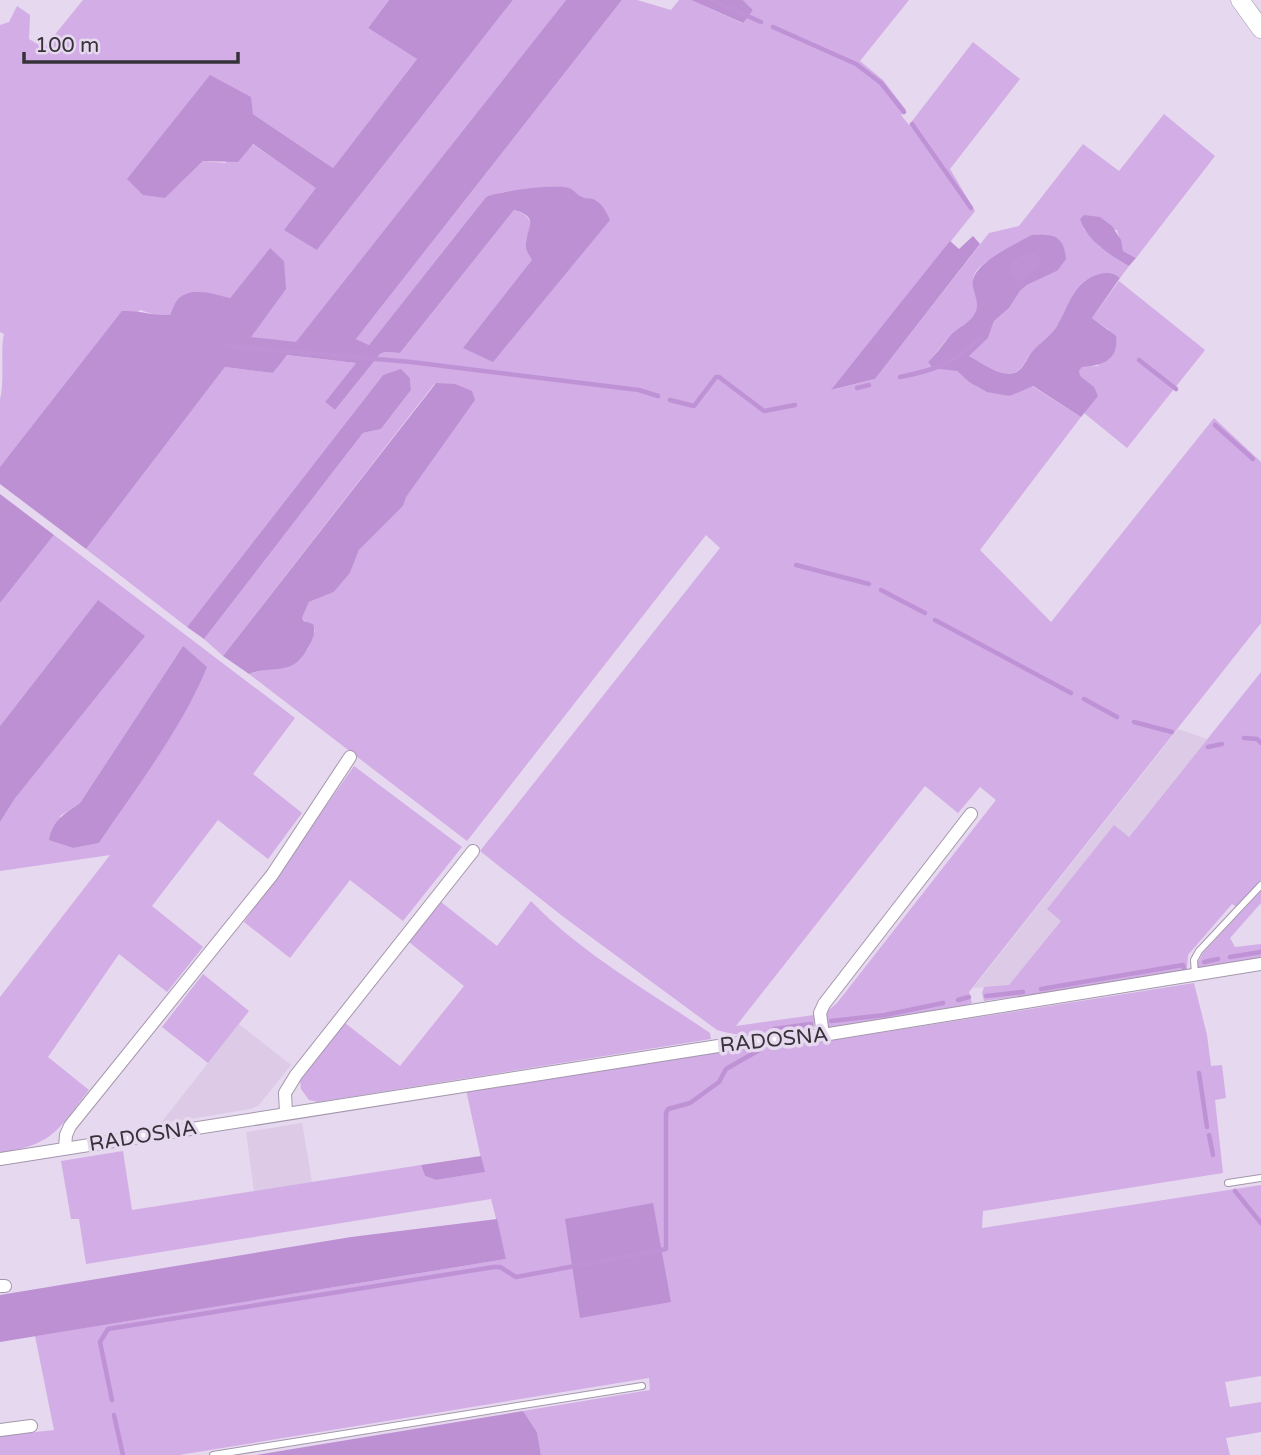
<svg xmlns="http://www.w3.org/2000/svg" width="1261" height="1455" viewBox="0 0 1261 1455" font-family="'Varela Round',sans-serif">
  <rect width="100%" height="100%" fill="#e6d8ee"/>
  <g fill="#dccae6">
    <polygon points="1178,729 1207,739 1009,986 973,988"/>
    <polygon points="239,1024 291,1065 258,1106 250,1109 160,1124"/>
    <polygon points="302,1123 312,1182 254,1191 246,1132"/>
  </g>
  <g fill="#d2ade6" fill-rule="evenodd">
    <path d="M83 0H389L368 28 417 59 333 168 253 114 251 107 165 198 203 161 225 163 252 144 317 188V250L513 0H566L296 343 250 337 270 248 230 298 178 299 170 315 159 316 140 310 0 467V400C5 380 0 350 4 334L0 332V25L9 22 17 6 30 15 29 39 44 48Z"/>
    <path d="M622 0H637L671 10 679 0H691L742 23 753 10 743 0H909L860 61 883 80 906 110 901 115 909 125 973 42 1020 79 950 169 975 211 832 390 875 379 989 233 1019 226 1083 144 1119 171 1164 114 1215 156 1136 258 1123 251 1117 230 1083 228 1100 247 1129 266 1120 278C1115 274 1112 275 1105 275 1074 275 1071 304 1057 326 1050 337 1039 343 1031 353 1025 360 1023 370 1013 373 999 377 980 362 968 355L988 338 994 321 1009 308 1020 291 1027 285 1057 271 999 255C951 278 987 290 975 314 969 325 958 327 950 336 942 344 936 354 928 362L957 371 969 382 1010 396 1032 386 1081 417 980 550 1051 622 1214 418 1261 462V623L969 992 972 1003 956 1009 830 1030 826 1023 825 1013 837 1003 996 800 980 787 958 813 925 786 736 1026 814 1015V1027L810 1033C780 1035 746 1039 717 1030L561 915 480 851 720 548 706 535 467 841 249 674 300 660 308 649 315 630 302 618 309 602 334 592 350 573 359 550 403 506 435 383 223 656 204 639 363 433 381 429 411 390 410 378 401 370 383 375 187 627 86 549 225 367 273 373 286 355 356 363 325 402 335 410 380 354 385 352 400 353 514 210C533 216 533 224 526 241L553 187 503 192 486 197 369 345 356 339Z"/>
    <polygon points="1119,281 1205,350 1127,448 1084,413 1097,396 1079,376 1079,371 1082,367 1098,366 1109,330 1092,318"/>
    <path d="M54 535 295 718 253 774 302 813 268 859 218 820 152 906 203 947 167 992 119 954 48 1057 89 1090C57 1131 54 1144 0 1153V997L110 855 0 871V822L16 797 98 600 0 726V603ZM183 646 173 732 99 843 74 848 60 816 80 803Z"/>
    <polygon points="1261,672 1261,880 1237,907 1232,904 1188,955 1187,969 1181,973 984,1001 982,993 984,987 1009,985 1061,921 1047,909 1114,825 1129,837"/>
    <polygon points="354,766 462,847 403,921 350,880 290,958 244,922"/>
    <polygon points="1261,890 1261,903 1230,938 1235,947 1261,944 1261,959 1200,969 1197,964 1203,953"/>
    <path d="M531 901C582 954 650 992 710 1033L711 1039 318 1102 309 1100 301 1089 300 1080 345 1023 400 1066 464 986 409 942 441 902 497 946Z"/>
    <polygon points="203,974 249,1011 208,1063 162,1027"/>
    <polygon points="1194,983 1207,1035 1211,1066 1222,1065 1226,1098 1215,1100 1223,1173 983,1211 982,1228 1261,1185 1261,1376 1225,1382 1230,1407 1261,1402 1261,1432 1226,1438 1230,1455 541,1455 537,1432 523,1411 650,1390 649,1378 179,1455 0,1455 0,1436 54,1430 35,1336 506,1259 491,1199 86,1264 79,1219 71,1219 61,1161 123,1151 132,1210 421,1165 425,1176 436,1180 484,1172 466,1090 751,1046 794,1045 828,1041"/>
  </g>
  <g fill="#bd90d4">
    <polygon points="389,0 513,0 317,250 284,230 316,188 253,144 238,162 203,161 165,198 143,195 127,179 210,75 251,97 253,114 333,168 417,59 368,28"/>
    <path d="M566 0H622L356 339 369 345 486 197C498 191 555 184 569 188 575 190 576 195 582 197 585 199 589 198 593 199 602 203 606 211 610 220L493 362 463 348 532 260C529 254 525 250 526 243 528 225 539 217 514 210L400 353 385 352 380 354 335 410 325 402 356 363 287 355 273 373 225 367 86 549 0 484V467L122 311C139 310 154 316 170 315 172 311 175 302 178 299 191 286 215 294 230 298L270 248 284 261 286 289 251 337 296 342Z"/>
    <polygon points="691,0 743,0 753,10 743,23"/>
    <path d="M1084 215 1100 217 1112 226 1121 240 1123 251 1136 258 1129 266C1110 255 1087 241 1080 219Z"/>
    <path d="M1032 235C1053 234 1064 235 1066 259L1057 271 1027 285 1020 291 1009 308 994 321 988 338 969 356C981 362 999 377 1014 373 1023 370 1026 360 1031 353 1039 343 1050 337 1057 326 1070 304 1073 281 1100 274 1108 272 1114 273 1120 278L1092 318 1116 336C1119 360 1102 366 1082 367L1079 371 1080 376 1094 387 1098 396 1081 417 1033 386 1010 396 987 392 969 382 957 371 933 368 928 362C936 354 942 346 949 337 957 327 971 324 976 311 980 300 971 290 973 280 977 261 1016 244 1032 235Z"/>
    <polygon points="973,236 980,244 875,379 831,390 950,241 959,249"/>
    <polygon points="401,369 410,378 411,390 381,429 363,433 204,639 187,627 383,375"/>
    <path d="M436 383 455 384 472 391 475 400 406 497 403 506 359 550 350 573 334 592 309 602 302 618 304 621 313 624C316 632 313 639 309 646 293 678 275 664 249 674L223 656Z"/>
    <polygon points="0,494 54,535 0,603"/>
    <polygon points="98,600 145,636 16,797 0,822 0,726"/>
    <path d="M183 646 207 667C181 730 137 786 99 843L74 848 49 840C53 820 64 814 80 803Z"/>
    <polygon points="481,1156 485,1172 436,1180 425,1176 421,1165"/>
    <polygon points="653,1203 671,1302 580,1318 565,1219"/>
    <polygon points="497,1219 506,1259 0,1342 0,1295 351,1237"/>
    <polygon points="523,1411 537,1432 541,1455 256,1455"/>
  </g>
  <polygon fill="#bf92d6" points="1028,252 1036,254 1041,260 1041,264 1023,281 1019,281 1009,274 1010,264 1023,254"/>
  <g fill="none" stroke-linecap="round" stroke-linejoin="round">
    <g stroke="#bf92d6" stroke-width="4.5">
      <polyline points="711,0 761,22"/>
      <polyline points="773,27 856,64 881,83 904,112"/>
      <polyline points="912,124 971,208"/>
      <polyline points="226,346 411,362 639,390 658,396"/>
      <polyline points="1139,360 1176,389"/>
      <path d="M900 377C939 369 952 364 981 337"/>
      <polyline points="857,388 869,385"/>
      <polyline points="670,400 694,406 716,377 719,377 764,411 795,405"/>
      <polyline points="1215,425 1253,459"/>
      <polyline points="796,565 869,584"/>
      <polyline points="881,590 925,613"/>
      <polyline points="935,620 1071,693"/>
      <polyline points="1084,699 1117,717"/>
      <polyline points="1134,722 1172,732"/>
      <polyline points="1244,738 1257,739 1261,743"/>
      <polyline points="1208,747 1222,744"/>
      <polyline points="1230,957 1261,952"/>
      <polyline points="1204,962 1218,959"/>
      <polyline points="1041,989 1183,965 1184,969"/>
      <polyline points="986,996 1023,992"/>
      <polyline points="958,1000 969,997"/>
      <polyline points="831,1021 885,1015 943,1003"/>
      <polyline points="774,1029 811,1024"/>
      <polyline points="1199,1073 1207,1127"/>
      <polyline points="1209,1135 1213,1155"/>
      <polyline points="1235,1191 1261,1223"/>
      <polyline points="112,1400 100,1342 108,1329 494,1267 500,1267 516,1277 666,1249 666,1113 668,1109 690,1103 719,1082 726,1069 761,1049"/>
      <polyline points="114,1415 123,1455"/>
    </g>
    <g stroke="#a497ac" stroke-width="8">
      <g id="lane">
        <polyline points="1195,975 1194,960 1199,951 1261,885"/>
        <polyline points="1228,1183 1261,1178"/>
        <polyline points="213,1455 642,1386"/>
      </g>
    </g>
    <g stroke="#a497ac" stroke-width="14">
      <g id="street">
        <polyline points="823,1035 820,1013 824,1004 971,814"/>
        <polyline points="286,1113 285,1093 296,1075 473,851"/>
        <polyline points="65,1148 66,1135 70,1126 272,875 350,757"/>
        <polyline points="0,1159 731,1044 823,1035 1261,964"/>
        <polyline points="0,1286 5,1286"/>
        <polyline points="0,1430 31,1426"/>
      </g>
    </g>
    <g stroke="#a497ac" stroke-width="19">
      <polyline id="secondary" points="1240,0 1261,29"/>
    </g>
    <use href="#lane" stroke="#fff" stroke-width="6"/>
    <use href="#street" stroke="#fff" stroke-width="12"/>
    <use href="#secondary" stroke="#fff" stroke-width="18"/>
  </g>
  <g text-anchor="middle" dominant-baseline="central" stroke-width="7" stroke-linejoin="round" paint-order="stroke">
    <g font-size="21" fill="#37323a" stroke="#e6d8ee">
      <text transform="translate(774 1040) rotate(-6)">RADOSNA</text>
      <text transform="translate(143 1136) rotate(-9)">RADOSNA</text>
    </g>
  </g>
  <path d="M24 52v10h214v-10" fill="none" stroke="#37323a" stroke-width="3.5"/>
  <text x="35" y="52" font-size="21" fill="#37323a" stroke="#e6d8ee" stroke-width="5" paint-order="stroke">100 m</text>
</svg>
